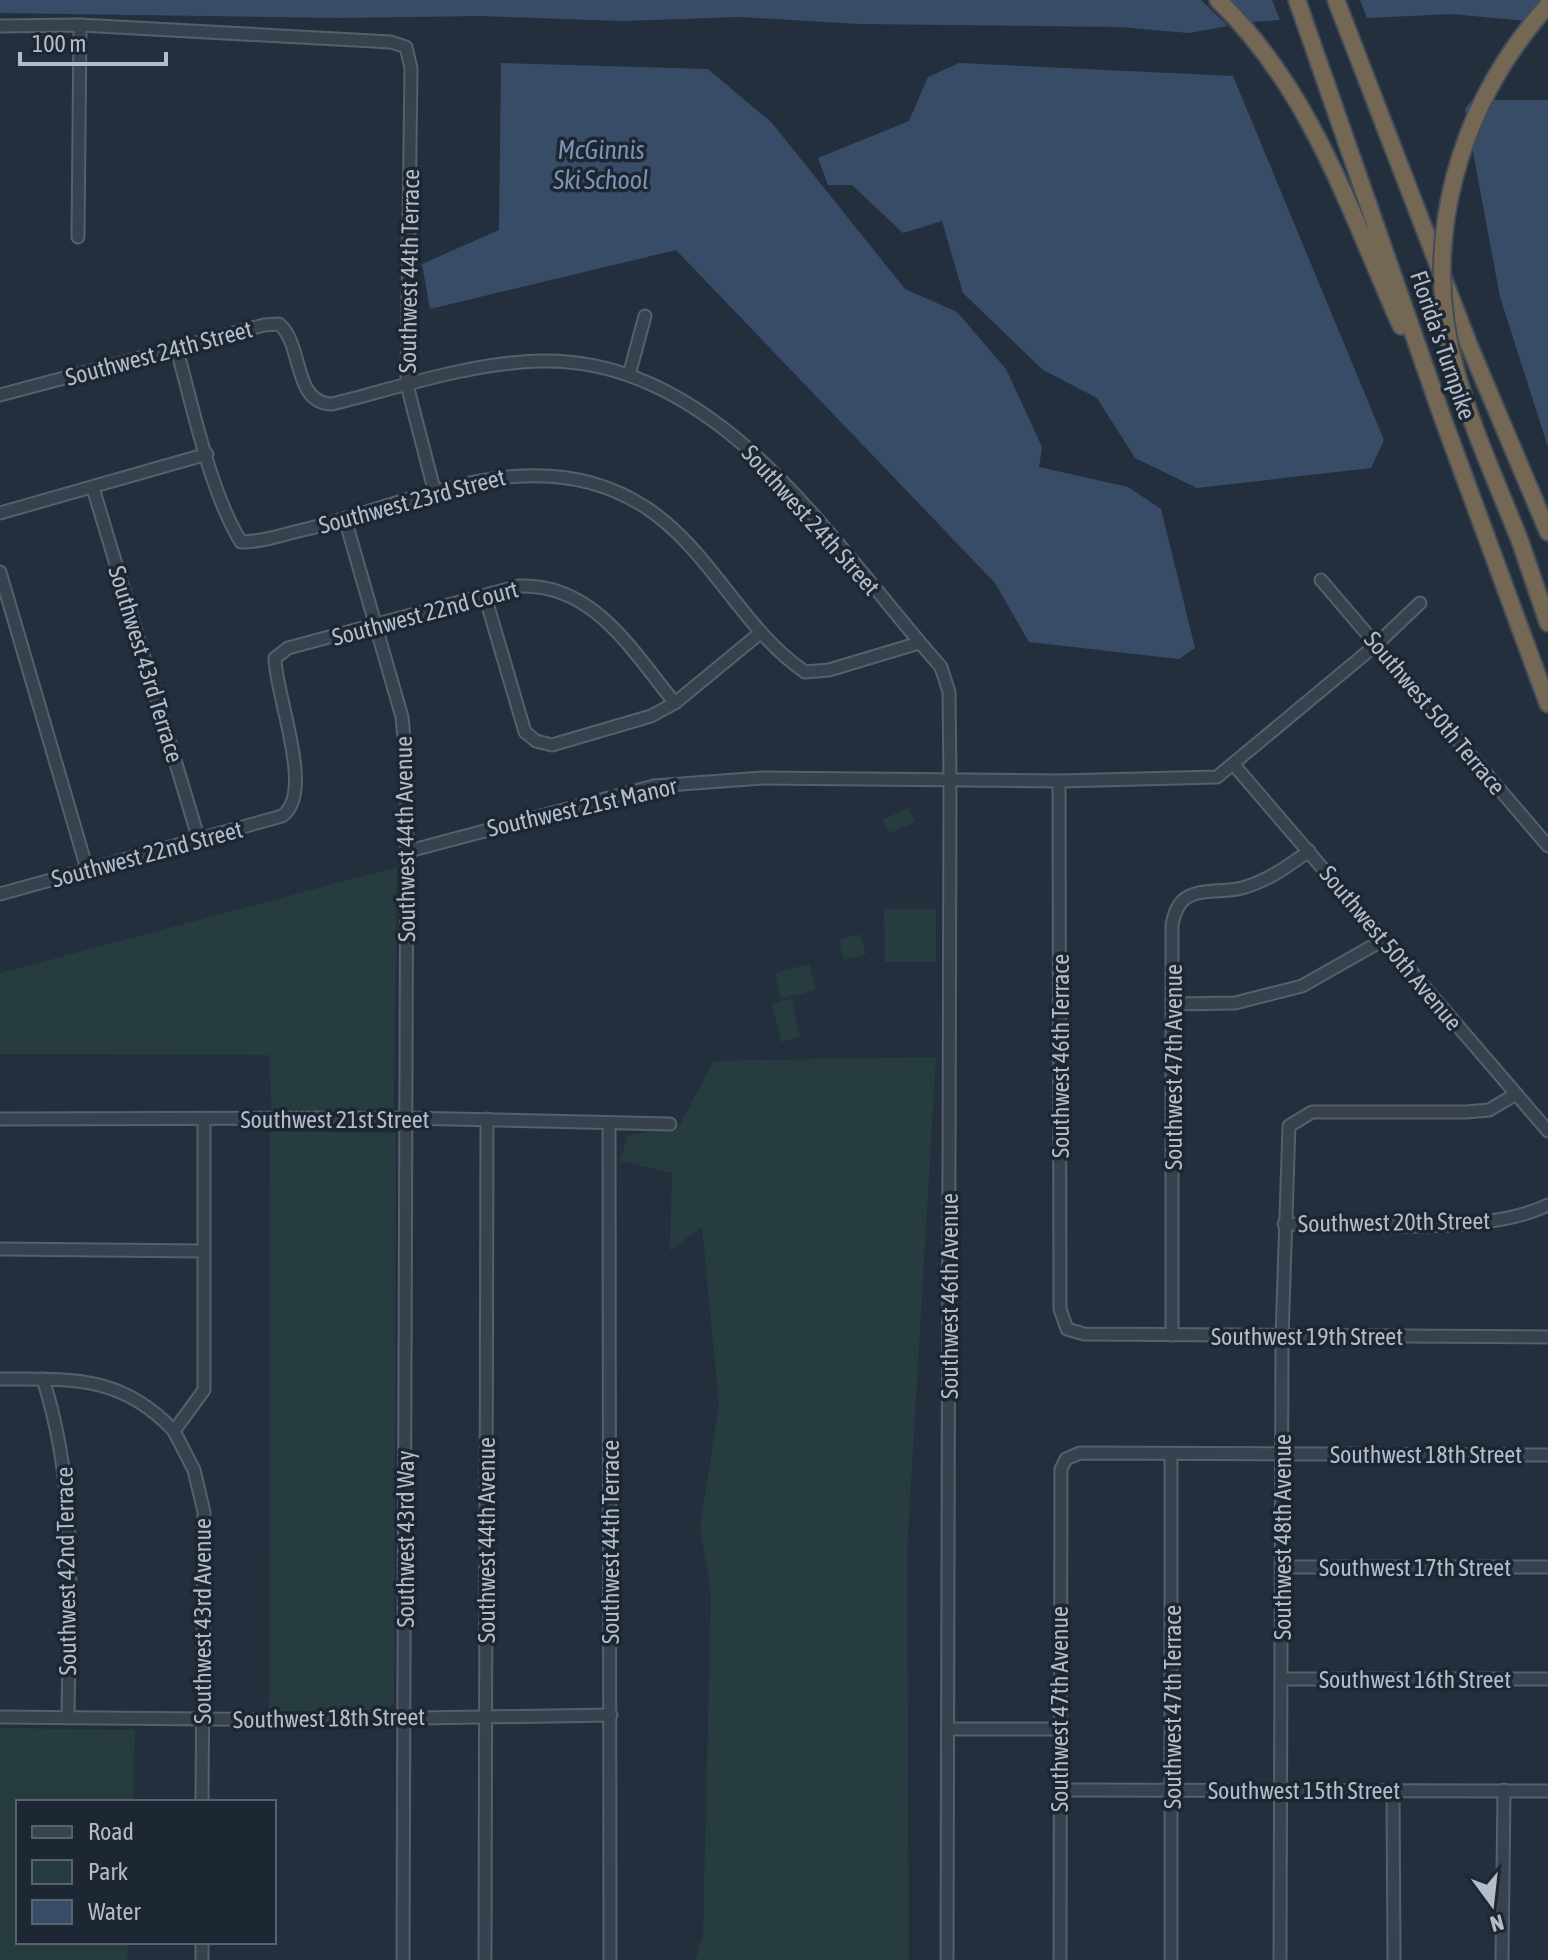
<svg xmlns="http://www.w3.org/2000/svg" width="1548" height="1960" viewBox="0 0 1548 1960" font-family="'Asap Condensed',sans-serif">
  <rect width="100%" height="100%" fill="#242f3e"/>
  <g fill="#263c3f">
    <polygon points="909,808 915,822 889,833 883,819"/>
    <polygon points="397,867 394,1108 272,1114 269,1055 0,1054 0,973"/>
    <polygon points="884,909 936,909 936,962 885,962"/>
    <polygon points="860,934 866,954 844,960 839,940"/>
    <polygon points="809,964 816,990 781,999 775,973"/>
    <polygon points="792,998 800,1037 781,1042 772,1004"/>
    <polygon points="936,1057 907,1551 909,1960 695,1960 703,1935 711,1593 700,1527 719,1405 702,1227 670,1251 672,1173 620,1161 628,1136 680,1125 713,1061"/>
    <polygon points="270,1131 396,1133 394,1702 387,1710 269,1716"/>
    <polygon points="0,1728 135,1730 133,1802 18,1802 18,1942 128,1942 127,1960 0,1960"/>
  </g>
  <g fill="#394c67">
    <polygon points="0,0 1201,0 1228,26 1189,33 1119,27 860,24 739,17 622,21 480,16 338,18 0,13"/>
    <polygon points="1231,0 1272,0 1280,20 1252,22"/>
    <polygon points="1360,0 1544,0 1526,21 1452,14 1367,18"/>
    <polygon points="501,63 708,69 772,123 905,289 957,312 1006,369 1042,447 1039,467 1128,487 1161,509 1195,648 1179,659 1029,642 995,583 676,250 430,309 422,264 499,230"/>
    <polygon points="959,63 1233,76 1384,440 1371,468 1197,488 1135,458 1097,398 1043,370 963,293 942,221 903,233 852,185 828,185 818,158 909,121 928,77"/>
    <polygon points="1472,100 1548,100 1548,447 1500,297 1465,109"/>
  </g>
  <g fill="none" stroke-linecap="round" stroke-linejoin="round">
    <g stroke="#565f6c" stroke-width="15">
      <g id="minor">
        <polyline points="0,26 80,25 391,42 406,47 411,68 407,385 435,493"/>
        <polyline points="78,237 80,25"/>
        <path d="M177 350C193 407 210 492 241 542 263 542 285 534 307 529 417 502 538 437 645 507 710 549 741 628 805 672L829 670 919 643"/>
        <polyline points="629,375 645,316"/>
        <path d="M0 395 264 325 279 324C304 345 292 403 332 404 400 387 470 363 540 361 720 356 835 548 941 667L949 692 950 779 947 1960"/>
        <polyline points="93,488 199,840"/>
        <polyline points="0,513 207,454"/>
        <polyline points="345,519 402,717 407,772 403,1960"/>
        <polyline points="0,572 87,869"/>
        <polyline points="1321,580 1548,846"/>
        <polyline points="485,596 525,732 536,741 552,745 651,716 675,703 760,633"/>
        <polyline points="1234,765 1548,1131"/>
        <polyline points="1059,781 1060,1309 1067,1329 1084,1334 1548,1337"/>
        <polyline points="409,851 654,786 763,778 1059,781 1217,777 1377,644 1420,603"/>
        <path d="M0 894 282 816C316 793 275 695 275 658L288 648 519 586C594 583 632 651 675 703"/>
        <polyline points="1174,1004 1235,1003 1302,986 1383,940"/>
        <polyline points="0,1119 406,1118 670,1124"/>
        <polyline points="609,1123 610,1960"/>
        <path d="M1284 1224C1358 1224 1485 1236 1548 1205"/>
        <polyline points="0,1249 203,1251"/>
        <path d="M1172 1335V925C1174 915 1177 904 1186 898 1201 888 1225 893 1242 888 1268 881 1288 866 1309 851"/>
        <path d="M0 1379C72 1379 122 1375 174 1431"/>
        <path d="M43 1379C79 1491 69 1602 68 1718"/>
        <polyline points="1171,1455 1171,1960"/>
        <polyline points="1281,1567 1548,1567"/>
        <polyline points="1282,1679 1548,1679"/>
        <polyline points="0,1717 299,1720 611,1715"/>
        <polyline points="948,1729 1057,1729"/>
        <polyline points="1060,1790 1548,1791"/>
        <polyline points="1393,1790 1394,1960"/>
        <polyline points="202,1802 204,1512 194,1470 174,1431 204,1390 204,1119"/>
        <polyline points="202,1960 202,1942"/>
        <polyline points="485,1960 487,1119"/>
        <polyline points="1060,1960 1061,1469 1066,1459 1080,1453 1548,1455"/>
        <polyline points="1280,1960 1282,1337 1289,1126 1312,1112 1466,1112 1489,1110 1516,1094"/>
        <polyline points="1502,1960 1504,1790"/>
      </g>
    </g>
    <g stroke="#434c59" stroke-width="20">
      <g id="highway">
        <path d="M1218 0C1312 91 1349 210 1401 326"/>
        <polyline points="1297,0 1443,419 1548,704"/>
        <polyline points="1336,0 1469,345 1548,532"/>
        <polyline points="1520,541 1548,623"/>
      </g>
    </g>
    <use href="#minor" stroke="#38414e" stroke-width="11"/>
    <use href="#highway" stroke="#746855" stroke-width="16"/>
    <g stroke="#434c59" stroke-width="20" stroke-linecap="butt">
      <path id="highway-bridge" d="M1520 541C1498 485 1472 429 1456 371 1419 241 1459 104 1548 5"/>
    </g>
    <use href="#highway-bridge" stroke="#746855" stroke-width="16"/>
  </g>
  <g text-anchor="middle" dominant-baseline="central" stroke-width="7" stroke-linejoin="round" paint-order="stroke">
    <g font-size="24" fill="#b4bcc9" stroke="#1d2633">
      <text transform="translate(409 271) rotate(-89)">Southwest 44th Terrace</text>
      <text transform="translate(1443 345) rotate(71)">Florida's Turnpike</text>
      <text transform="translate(159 353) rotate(-15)">Southwest 24th Street</text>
      <text transform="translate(412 501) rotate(-15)">Southwest 23rd Street</text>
      <text transform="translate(811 520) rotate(48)">Southwest 24th Street</text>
      <text transform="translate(425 613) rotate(-15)">Southwest 22nd Court</text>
      <text transform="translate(146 664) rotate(73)">Southwest 43rd Terrace</text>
      <text transform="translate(1435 713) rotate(50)">Southwest 50th Terrace</text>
      <text transform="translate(582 807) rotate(-13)">Southwest 21st Manor</text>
      <text transform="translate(405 839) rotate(-91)">Southwest 44th Avenue</text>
      <text transform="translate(147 854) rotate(-15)">Southwest 22nd Street</text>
      <text transform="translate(1391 948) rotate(50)">Southwest 50th Avenue</text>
      <text transform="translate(1060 1056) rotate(-90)">Southwest 46th Terrace</text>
      <text transform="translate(1173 1067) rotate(-90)">Southwest 47th Avenue</text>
      <text x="335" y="1119">Southwest 21st Street</text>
      <text transform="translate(1394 1222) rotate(-1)">Southwest 20th Street</text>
      <text transform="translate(949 1296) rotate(-90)">Southwest 46th Avenue</text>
      <text x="1307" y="1336">Southwest 19th Street</text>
      <text x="1426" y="1454">Southwest 18th Street</text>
      <text transform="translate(1282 1537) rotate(-90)">Southwest 48th Avenue</text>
      <text transform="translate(405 1539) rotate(-90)">Southwest 43rd Way</text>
      <text transform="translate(486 1540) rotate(-90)">Southwest 44th Avenue</text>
      <text transform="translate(610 1542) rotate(-90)">Southwest 44th Terrace</text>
      <text x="1415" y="1567">Southwest 17th Street</text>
      <text transform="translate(66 1571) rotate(-91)">Southwest 42nd Terrace</text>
      <text transform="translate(202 1621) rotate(-90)">Southwest 43rd Avenue</text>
      <text x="1415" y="1679">Southwest 16th Street</text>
      <text transform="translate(1172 1707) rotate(-90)">Southwest 47th Terrace</text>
      <text transform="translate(1059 1709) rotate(-90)">Southwest 47th Avenue</text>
      <text transform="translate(329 1718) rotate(-1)">Southwest 18th Street</text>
      <text x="1304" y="1790">Southwest 15th Street</text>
    </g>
    <g font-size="26" font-style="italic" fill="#7c92b1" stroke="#1d2633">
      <text x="601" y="150">McGinnis<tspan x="601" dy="30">Ski School</tspan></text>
    </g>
  </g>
  <rect x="16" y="1800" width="260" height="144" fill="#1d2633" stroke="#59626f" stroke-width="2"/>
  <rect x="32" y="1826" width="40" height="12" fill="#38414e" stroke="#59626f" stroke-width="2"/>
  <text x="88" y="1840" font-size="24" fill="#b4bcc9">Road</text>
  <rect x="32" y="1860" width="40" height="24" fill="#263c3f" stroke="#59626f" stroke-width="2"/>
  <text x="88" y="1880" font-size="24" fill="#b4bcc9">Park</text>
  <rect x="32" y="1900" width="40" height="24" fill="#394c67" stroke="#59626f" stroke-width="2"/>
  <text x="88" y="1920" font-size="24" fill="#b4bcc9">Water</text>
  <g transform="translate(1492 1904) rotate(165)" stroke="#1d2633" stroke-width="6" paint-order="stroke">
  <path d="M0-6L14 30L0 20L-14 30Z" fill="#b4bcc9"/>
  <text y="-12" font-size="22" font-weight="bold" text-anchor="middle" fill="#b4bcc9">N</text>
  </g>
  <path d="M20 52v12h146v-12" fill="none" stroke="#b4bcc9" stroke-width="4"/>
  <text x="32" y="52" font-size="24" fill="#b4bcc9" stroke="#1d2633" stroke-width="6" paint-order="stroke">100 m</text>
</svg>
